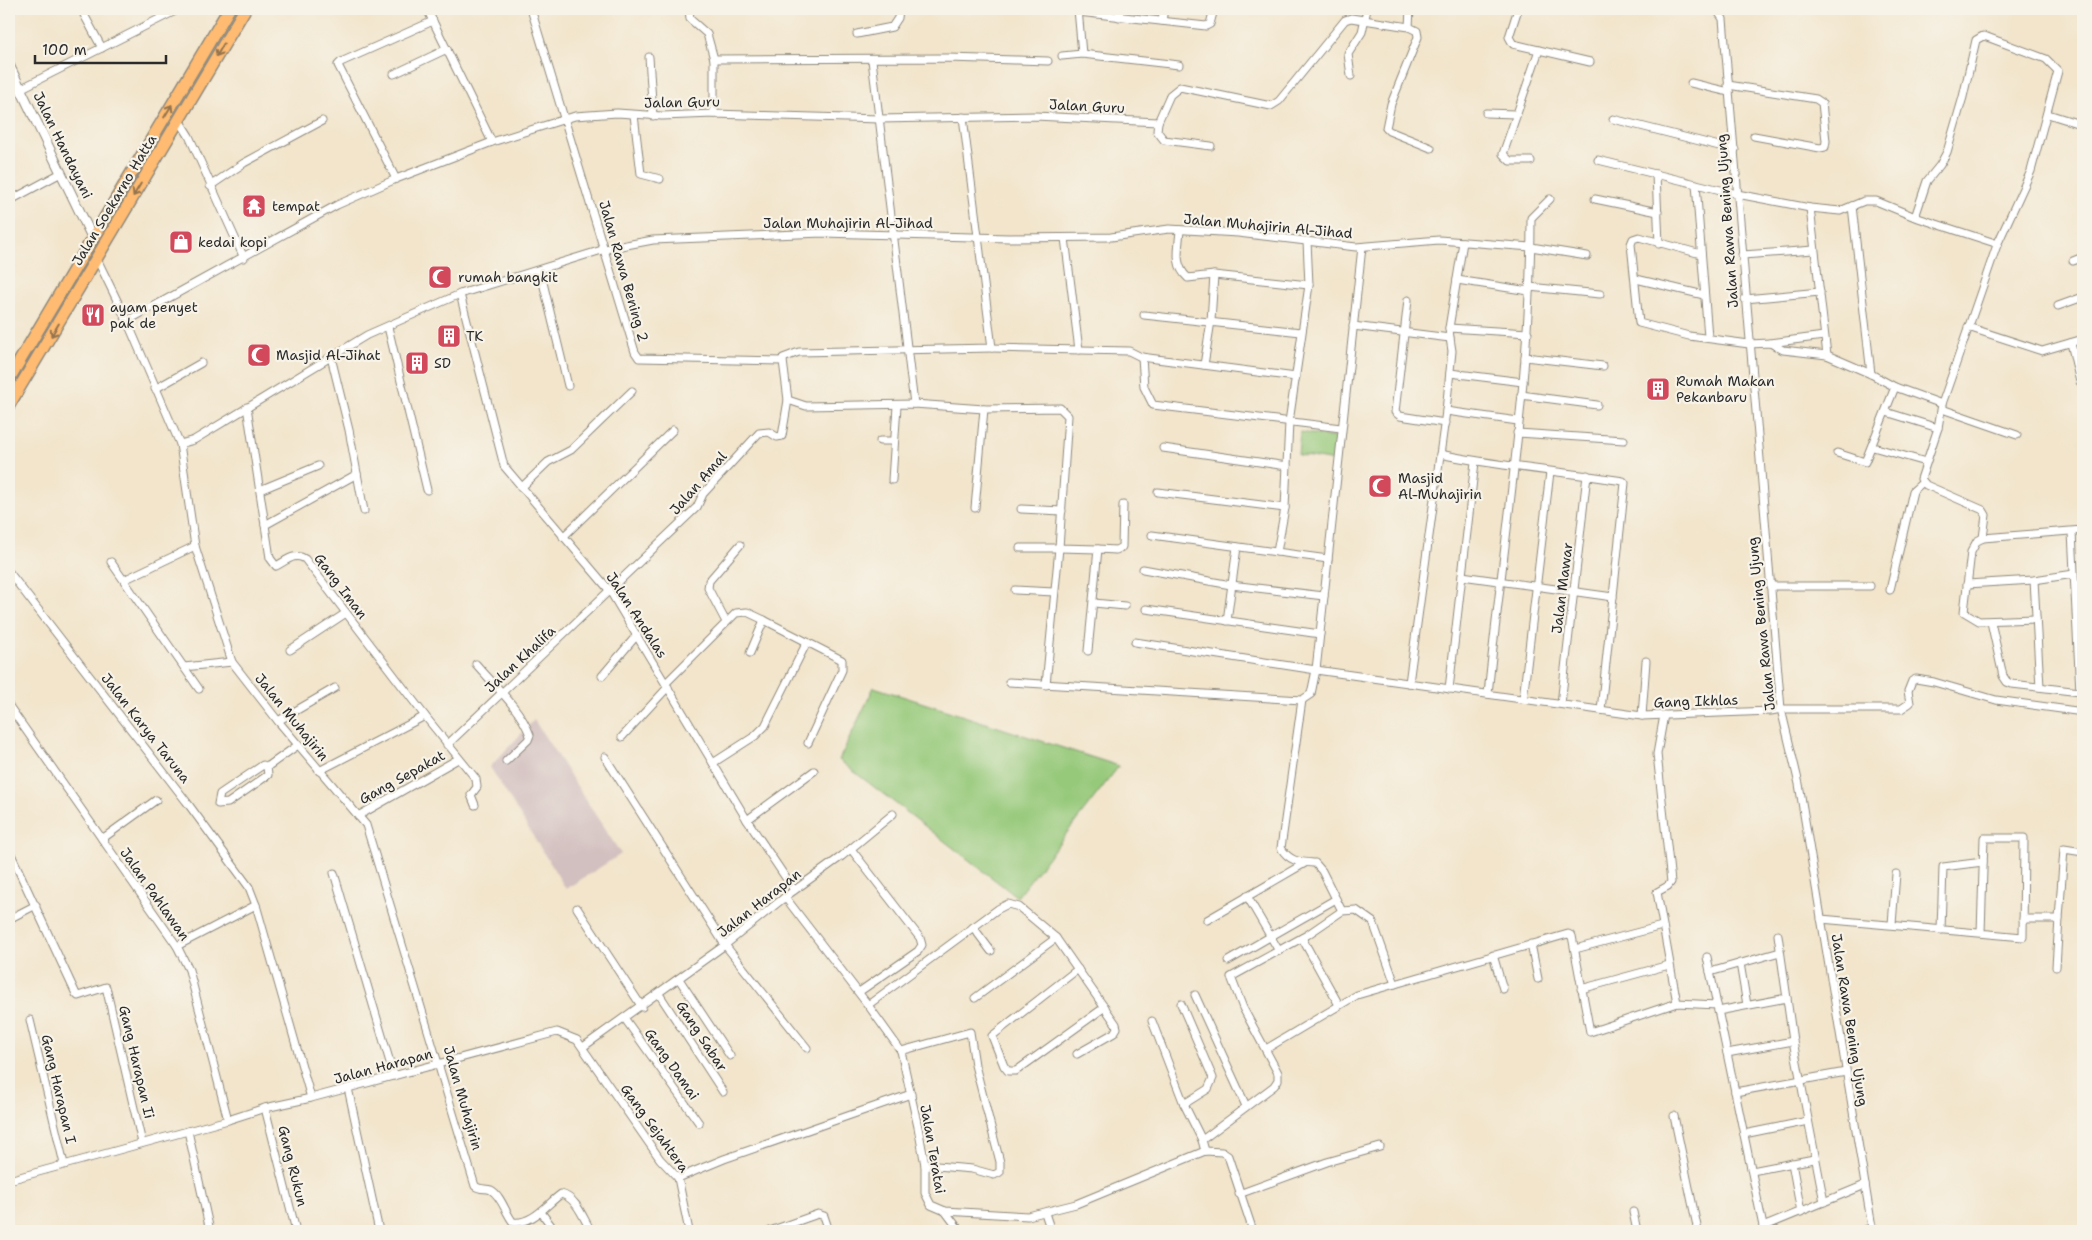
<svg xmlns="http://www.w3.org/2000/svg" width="2092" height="1240" viewBox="0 0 2092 1240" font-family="'Shantell Sans',sans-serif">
  <rect width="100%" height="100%" fill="#f7f3e8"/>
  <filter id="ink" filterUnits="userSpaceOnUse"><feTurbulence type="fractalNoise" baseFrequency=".02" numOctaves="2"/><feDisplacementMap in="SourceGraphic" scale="10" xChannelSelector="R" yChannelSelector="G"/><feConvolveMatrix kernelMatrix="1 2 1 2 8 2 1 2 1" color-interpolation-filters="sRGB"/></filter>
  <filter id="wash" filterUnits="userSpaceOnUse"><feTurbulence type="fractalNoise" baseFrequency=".0096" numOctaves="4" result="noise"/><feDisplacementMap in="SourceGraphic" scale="20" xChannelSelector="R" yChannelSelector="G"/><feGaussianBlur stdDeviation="1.12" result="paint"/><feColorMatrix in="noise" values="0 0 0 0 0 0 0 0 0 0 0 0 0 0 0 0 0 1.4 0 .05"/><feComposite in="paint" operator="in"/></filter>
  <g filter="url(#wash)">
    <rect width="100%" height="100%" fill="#f2e5cc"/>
    <polygon fill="#d2bfbf" points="534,720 621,854 566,889 490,767"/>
    <g fill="#96c97a" stroke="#607a52">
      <polygon points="1300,432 1337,438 1335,461 1298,455"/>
      <polygon points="874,687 1119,766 1017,897 839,760"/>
    </g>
  </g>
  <g filter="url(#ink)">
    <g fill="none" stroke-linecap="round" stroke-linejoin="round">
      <g stroke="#8e887c" stroke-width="9">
        <g id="minor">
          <polyline points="81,9 102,48"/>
          <polyline points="427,9 492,142"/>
          <polyline points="531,9 635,352 639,358 783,361 788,400 806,406 914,404 984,409 1060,408 1068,416 1059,548 1098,549 1088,651"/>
          <polyline points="689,9 690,19 707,34 714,59 714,114"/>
          <polyline points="1518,9 1509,37 1513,44 1590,62"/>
          <polyline points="1713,9 1717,10 1723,19 1781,709 1799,784 1872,1227 1880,1231"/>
          <polyline points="1078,12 1206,26 1210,24 1214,9"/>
          <polyline points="1119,17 1120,9"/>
          <polyline points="1162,21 1164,9"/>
          <polyline points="1409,27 1410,9"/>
          <polyline points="857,34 892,27 898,18 899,9"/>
          <polyline points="1082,54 1179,65"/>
          <polyline points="1062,56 1082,54 1078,9"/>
          <polyline points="649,57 653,116"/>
          <polyline points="714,59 948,58 1048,61"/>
          <polyline points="872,60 914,404"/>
          <polyline points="394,74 447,49"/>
          <polyline points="1351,76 1348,54 1362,32 1367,9"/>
          <polyline points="1691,83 1729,92"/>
          <polyline points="1728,85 1816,99 1822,103 1826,141 1825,147 1820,148 1754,136"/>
          <polyline points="20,89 179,9"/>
          <polyline points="1486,113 1515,114"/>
          <polyline points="2048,114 2083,125"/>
          <polyline points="634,115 641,174 660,179"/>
          <polyline points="1613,119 1735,150"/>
          <polyline points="179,120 189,136 244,258"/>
          <polyline points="1158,122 1157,131 1164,140 1211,146"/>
          <polyline points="1598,160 1737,194 1810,208 1840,211 1864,201 1876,201 1915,217 1995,243 1997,245 1942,404"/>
          <polyline points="1531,161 1510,161 1503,154 1539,50"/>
          <polyline points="1656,174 1659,244"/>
          <polyline points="396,179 338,65 341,62 433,21"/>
          <polyline points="1696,184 1708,337"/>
          <polyline points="210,186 244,163 322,121"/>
          <polyline points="1595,199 1658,212"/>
          <polyline points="9,201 61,173"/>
          <polyline points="1852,206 1871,374"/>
          <polyline points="1810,208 1827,355"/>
          <polyline points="1915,217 1927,181 1940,165 1947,152 1963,97 1976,40 1983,36 1987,37 2046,59 2058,71 2031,171 1997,245"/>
          <path d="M1180 230C1179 247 1173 265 1188 278L1214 275 1309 285"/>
          <polyline points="1065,238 1079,350"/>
          <polyline points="1701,254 1639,237 1633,239 1631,244 1639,323 1689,336 1749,344 1770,343 1783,350 1827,355 1871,374 1895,387 1942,404 1938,428 1921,479 1926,485 1983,510 1986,515 1983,538 2083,530"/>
          <polyline points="1742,255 1814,250"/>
          <path d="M97 259 127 321 180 444 195 546 232 662 278 721 366 825 475 1186C480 1190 486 1188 491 1190 501 1195 506 1214 513 1222 532 1225 547 1204 561 1194 577 1198 583 1218 591 1231"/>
          <polyline points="2073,261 2083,257"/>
          <polyline points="540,270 568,386"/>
          <polyline points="1636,279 1704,295"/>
          <polyline points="1457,280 1529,291"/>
          <polyline points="1529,287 1600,294"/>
          <polyline points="460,294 504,466 610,591 747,820 794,890"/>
          <polyline points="1745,299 1820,292"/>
          <polyline points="1408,300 1395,412 1400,416 1445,423"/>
          <polyline points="2058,306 2083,297"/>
          <polyline points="1144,315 1301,332"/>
          <polyline points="127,321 337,205 396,179 492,142 575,116 617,113 662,116 714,114 879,119 1035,116 1158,122 1170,95 1180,87 1271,106 1279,101 1345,20 1351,18 1409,27 1417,31 1418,37 1391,104 1386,128 1389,131 1431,148"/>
          <polyline points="1353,326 1450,338 1449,328 1463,242"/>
          <polyline points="388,327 427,490"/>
          <polyline points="1968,327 2042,351 2083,339"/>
          <polyline points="1449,328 1528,333"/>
          <polyline points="1770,343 1824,336"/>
          <polyline points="2071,343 2080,382"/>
          <polyline points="992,348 1129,351 1141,357 1296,377"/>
          <polyline points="331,357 349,430 364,511"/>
          <polyline points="1142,357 1144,387 1153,405 1341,428"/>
          <polyline points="1525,357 1603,366"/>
          <polyline points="783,361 783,358 799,352 992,348 963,117"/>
          <polyline points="1204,365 1211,321 1214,275"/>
          <polyline points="1450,373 1523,382"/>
          <polyline points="155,389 201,363"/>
          <polyline points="1521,395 1597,405"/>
          <path d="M247 407 270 558 276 566C286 561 295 552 305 559L425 716 476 779 477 787 471 795 475 805"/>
          <polyline points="1942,409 2017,435"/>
          <polyline points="1446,411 1452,351 1450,338"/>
          <polyline points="1886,412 1938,428"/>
          <polyline points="1517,433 1624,440"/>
          <polyline points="880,441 894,441"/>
          <polyline points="180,444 194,440 367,335 460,294 605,249 653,240 822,233 1009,238 1111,237 1169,229 1238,233 1356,247 1439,240 1531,247 1587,256"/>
          <polyline points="1873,447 1926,462"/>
          <polyline points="1163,448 1287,466"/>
          <polyline points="1837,453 1865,462 1895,387"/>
          <path d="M1440 454C1500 467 1562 471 1623 481L1625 483 1601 710"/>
          <polyline points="892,480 897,406"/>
          <polyline points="521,488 548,462 571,450 632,391"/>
          <polyline points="260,490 318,466"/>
          <polyline points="1158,492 1285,508"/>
          <polyline points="975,508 984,409"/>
          <polyline points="1021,509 1062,511"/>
          <polyline points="265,525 357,474"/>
          <polyline points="2072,532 2081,712"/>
          <polyline points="1152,535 1328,559"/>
          <polyline points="563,537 673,430"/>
          <polyline points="1983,538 1977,541 1971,552 1964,612 1979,621 2036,619"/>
          <polyline points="1020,548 1059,548 1046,685"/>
          <polyline points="1098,549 1116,550 1122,547 1123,505"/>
          <polyline points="1277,552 1285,508 1289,422 1309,285 1307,241"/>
          <polyline points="111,562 199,689"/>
          <polyline points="1143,569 1231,585 1324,596"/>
          <polyline points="9,572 186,801 249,887 256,905"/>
          <polyline points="1462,576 1613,597"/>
          <polyline points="124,580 195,546"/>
          <polyline points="2034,580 2040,687"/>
          <polyline points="1967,584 2034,580 2074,574"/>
          <polyline points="1770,586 1870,586"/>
          <polyline points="1015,590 1054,592"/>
          <polyline points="1890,590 1913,491 1923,482"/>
          <polyline points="1094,603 1125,606"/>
          <polyline points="1146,609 1320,634"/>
          <polyline points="1227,621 1237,547"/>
          <polyline points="726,622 708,588 709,581 740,545"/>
          <polyline points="1991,622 2003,676 2007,682 2012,684 2080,692"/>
          <polyline points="1135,642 1316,670 1642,716 1771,711 1781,709 1901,709 1910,703 1908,691 1912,681 1916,679 1934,682 1996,700 2083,712"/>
          <polyline points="290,650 346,613"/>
          <polyline points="750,653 764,620"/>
          <path d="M476 664C494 685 520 708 530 735L528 740 506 761"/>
          <polyline points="184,667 232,662"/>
          <polyline points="602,676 637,635"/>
          <polyline points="1009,682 1302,700 1311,694 1316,670 1362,247"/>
          <polyline points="666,683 736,613 747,612 764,620 842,660 842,670 808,743"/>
          <polyline points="1409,683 1446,411 1518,421"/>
          <polyline points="1449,689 1475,462"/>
          <path d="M1488 694C1504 536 1531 378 1531 218L1550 199"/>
          <polyline points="1523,699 1550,472"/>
          <path d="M1302 700 1281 848C1290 862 1299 862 1315 863L1322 871 1342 911"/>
          <polyline points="1561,704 1587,475"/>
          <polyline points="9,706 177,946 189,970 228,1120"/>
          <polyline points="1664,715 1657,754 1671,882 1668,886 1657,892 1677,1003"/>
          <polyline points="1642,716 1646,661"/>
          <polyline points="278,721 335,688"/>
          <polyline points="622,737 668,687"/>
          <polyline points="447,745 697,507 703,494 759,433 769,432 777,437 782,436 788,400"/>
          <polyline points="605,757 725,945 807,1048"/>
          <polyline points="713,763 755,736 765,726 807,642"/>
          <polygon points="263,765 267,767 268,775 228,803 218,804 220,794"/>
          <polyline points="267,767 298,745"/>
          <polyline points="319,771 425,716"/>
          <polyline points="358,816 458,759"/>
          <polyline points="747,820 814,771"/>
          <polyline points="102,839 156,800"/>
          <polyline points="851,849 920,938 922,945 918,951 859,992"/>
          <polyline points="9,850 76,994 78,996 106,987 142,1143"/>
          <polyline points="334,873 394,1076"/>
          <polyline points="1247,896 1279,951"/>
          <polyline points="785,897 868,1005 901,1051 918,1127 925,1165 925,1193 931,1205 945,1211 1028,1216 1076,1204 1205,1151 1222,1152 1228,1156 1253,1231"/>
          <polyline points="577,908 642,1007"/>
          <polyline points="9,919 36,905"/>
          <polyline points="1821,919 2023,937 2024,838 1984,838 1981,933"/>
          <polyline points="2023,919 2059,919 2056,967"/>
          <polyline points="2059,919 2064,849 2083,852"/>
          <polyline points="1207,920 1305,863"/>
          <polyline points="1892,924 1896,874"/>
          <polyline points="973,927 991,951"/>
          <polyline points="1941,930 1943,867 1983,862"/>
          <polyline points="1778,935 1793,1041 1824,1202"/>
          <polyline points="1302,938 1339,1005"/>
          <polyline points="1531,944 1538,979"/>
          <polyline points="177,946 256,905 311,1098"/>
          <polyline points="1575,949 1662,926"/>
          <polyline points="1493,955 1503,989"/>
          <polyline points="1707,957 1764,1231"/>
          <polyline points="1228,961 1336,899"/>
          <polyline points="1740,963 1747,1005"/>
          <polyline points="1078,969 992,1036 1004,1066 1008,1071 1016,1071 1105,1007"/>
          <polyline points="1710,972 1780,952"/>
          <polyline points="679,979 730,1056"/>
          <polyline points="1581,989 1669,965"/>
          <polyline points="659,994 723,1092"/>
          <polyline points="1195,995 1246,1106"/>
          <polyline points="975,998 1056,938"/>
          <polyline points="1181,1004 1213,1078 1208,1089 1184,1104"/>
          <polyline points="868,1005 998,909 1008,904 1019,907 1056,938 1116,1024 1117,1028 1114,1033 1077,1054"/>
          <polyline points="1718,1011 1787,998"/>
          <polyline points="625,1019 699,1123"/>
          <polyline points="30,1020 64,1164"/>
          <polyline points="1152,1021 1184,1104 1202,1140 1205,1151"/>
          <polyline points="583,1047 725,945 785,897 842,856 893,814"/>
          <polyline points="1266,1049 1357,995 1568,934 1572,936 1590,1032 1677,1003 1717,1005"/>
          <polyline points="901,1051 970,1032 975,1065 1000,1162 1000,1172 994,1175 972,1169 925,1165"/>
          <polyline points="1727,1053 1793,1041"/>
          <polyline points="348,1088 379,1231"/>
          <polyline points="1735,1092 1846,1072"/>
          <polyline points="265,1108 296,1231"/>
          <polyline points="1674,1116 1698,1231"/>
          <polyline points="188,1131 210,1231"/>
          <polyline points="1744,1134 1808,1121"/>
          <polyline points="1202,1140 1274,1086 1278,1080 1278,1073 1243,1008 1231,977 1307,935 1342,911 1356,910 1373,922 1395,984"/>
          <polyline points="1792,1163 1801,1212"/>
          <polyline points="1752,1171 1814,1159"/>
          <polyline points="678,1178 724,1159 911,1094"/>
          <polyline points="9,1180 228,1120 265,1108 311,1098 557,1032 577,1040 660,1159 678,1178 689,1231"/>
          <polyline points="1239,1194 1327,1162 1380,1147"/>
          <polyline points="945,1211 960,1231"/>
          <polyline points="541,1212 555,1231"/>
          <polyline points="1633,1212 1637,1231"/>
          <polyline points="1045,1213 1051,1231"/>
          <polyline points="1763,1227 1865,1185"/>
          <polyline points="770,1231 818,1214 824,1216 829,1231"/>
          <polyline points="1863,1231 1872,1227"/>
        </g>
      </g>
      <g stroke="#8e887c" stroke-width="11">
        <polyline id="tertiary" points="9,65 92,237"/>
      </g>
      <g stroke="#8e887c" stroke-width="14">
        <g id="primary">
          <polyline points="9,379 229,9"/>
          <polyline points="9,405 245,9"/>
        </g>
      </g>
      <use href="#minor" stroke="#fff" stroke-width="7"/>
      <use href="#tertiary" stroke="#fff" stroke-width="9"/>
      <use href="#primary" stroke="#febb71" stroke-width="11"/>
    </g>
    <defs><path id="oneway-shaft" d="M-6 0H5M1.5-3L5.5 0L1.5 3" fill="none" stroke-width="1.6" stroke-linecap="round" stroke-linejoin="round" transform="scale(1.25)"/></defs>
    <g stroke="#94734e">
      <use href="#oneway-shaft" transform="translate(220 50) rotate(120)"/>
      <use href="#oneway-shaft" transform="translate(168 111) rotate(-59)"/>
      <use href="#oneway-shaft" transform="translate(137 190) rotate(121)"/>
      <use href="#oneway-shaft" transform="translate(55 330) rotate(121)"/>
    </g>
  </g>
  <defs>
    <g id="temple-square" transform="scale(1.25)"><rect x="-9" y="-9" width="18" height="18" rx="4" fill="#d1495b" stroke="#f7f3e8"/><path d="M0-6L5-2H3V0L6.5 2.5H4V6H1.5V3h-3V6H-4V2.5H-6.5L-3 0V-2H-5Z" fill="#fff"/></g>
    <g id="shop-square" transform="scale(1.25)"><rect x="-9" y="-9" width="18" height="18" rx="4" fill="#d1495b" stroke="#f7f3e8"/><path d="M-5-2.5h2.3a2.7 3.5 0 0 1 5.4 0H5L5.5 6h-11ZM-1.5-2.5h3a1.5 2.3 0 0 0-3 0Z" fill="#fff"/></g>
    <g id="mosque-square" transform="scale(1.25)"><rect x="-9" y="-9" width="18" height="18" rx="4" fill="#d1495b" stroke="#f7f3e8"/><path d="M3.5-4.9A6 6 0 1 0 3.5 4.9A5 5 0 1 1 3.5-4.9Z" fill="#fff"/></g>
    <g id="restaurant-square" transform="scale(1.25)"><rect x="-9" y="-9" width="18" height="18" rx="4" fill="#d1495b" stroke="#f7f3e8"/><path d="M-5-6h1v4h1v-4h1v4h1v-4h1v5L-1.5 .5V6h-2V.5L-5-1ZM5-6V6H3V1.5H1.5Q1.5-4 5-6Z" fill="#fff"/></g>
    <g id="building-square" transform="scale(1.25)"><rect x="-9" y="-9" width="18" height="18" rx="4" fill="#d1495b" stroke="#f7f3e8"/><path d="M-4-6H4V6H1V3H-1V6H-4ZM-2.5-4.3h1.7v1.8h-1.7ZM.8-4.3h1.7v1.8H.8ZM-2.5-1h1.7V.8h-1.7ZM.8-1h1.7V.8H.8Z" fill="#fff"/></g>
  </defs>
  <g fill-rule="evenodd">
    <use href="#temple-square" x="254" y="206"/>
    <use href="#shop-square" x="181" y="242"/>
    <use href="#mosque-square" x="440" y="277"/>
    <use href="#restaurant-square" x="93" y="315"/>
    <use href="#building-square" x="449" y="336"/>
    <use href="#mosque-square" x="259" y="355"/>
    <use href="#building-square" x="417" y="363"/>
    <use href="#building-square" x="1658" y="389"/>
    <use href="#mosque-square" x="1380" y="486"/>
  </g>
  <g text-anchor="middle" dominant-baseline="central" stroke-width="4.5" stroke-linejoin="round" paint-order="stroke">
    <g font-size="14" fill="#2b2b2b" stroke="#f7f3e8">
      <text transform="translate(682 102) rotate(-1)">Jalan Guru</text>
      <text transform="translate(1087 106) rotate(3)">Jalan Guru</text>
      <text transform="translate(63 145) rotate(64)">Jalan Handayani</text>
      <text transform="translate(114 200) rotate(-59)">Jalan Soekarno Hatta</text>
      <text transform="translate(1727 221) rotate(-94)">Jalan Rawa Bening Ujung</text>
      <text x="848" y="223">Jalan Muhajirin Al-Jihad</text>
      <text transform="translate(1268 226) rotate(5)">Jalan Muhajirin Al-Jihad</text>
      <text transform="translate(624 271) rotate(74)">Jalan Rawa Bening 2</text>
      <text transform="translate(698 483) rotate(-49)">Jalan Amal</text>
      <text transform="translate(341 586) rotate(53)">Gang Iman</text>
      <text transform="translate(1562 588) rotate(-83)">Jalan Mawar</text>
      <text transform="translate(637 615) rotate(57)">Jalan Andalas</text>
      <text transform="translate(1761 624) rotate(-96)">Jalan Rawa Bening Ujung</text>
      <text transform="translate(520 659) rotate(-43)">Jalan Khalifa</text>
      <text transform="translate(1696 701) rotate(-2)">Gang Ikhlas</text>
      <text transform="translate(292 717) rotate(51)">Jalan Muhajirin</text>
      <text transform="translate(146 728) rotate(52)">Jalan Karya Taruna</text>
      <text transform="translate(402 777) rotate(-29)">Gang Sepakat</text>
      <text transform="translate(155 894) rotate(55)">Jalan Pahlawan</text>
      <text transform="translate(759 903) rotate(-38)">Jalan Harapan</text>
      <text transform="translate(1850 1020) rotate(81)">Jalan Rawa Bening Ujung</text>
      <text transform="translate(702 1036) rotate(57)">Gang Sabar</text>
      <text transform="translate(137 1062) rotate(77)">Gang Harapan Ii</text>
      <text transform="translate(672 1064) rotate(55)">Gang Damai</text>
      <text transform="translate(383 1066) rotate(-15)">Jalan Harapan</text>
      <text transform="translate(59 1089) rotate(77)">Gang Harapan I</text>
      <text transform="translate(463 1098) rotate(74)">Jalan Muhajirin</text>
      <text transform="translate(655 1128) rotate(54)">Gang Sejahtera</text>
      <text transform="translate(933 1149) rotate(80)">Jalan Teratai</text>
      <text transform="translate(293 1166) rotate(76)">Gang Rukun</text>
    </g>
    <g font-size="14" fill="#2b2b2b" stroke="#f7f3e8" text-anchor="start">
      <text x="272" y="206">tempat</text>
      <text x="198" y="242">kedai kopi</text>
      <text x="458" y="277">rumah bangkit</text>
      <text x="110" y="307">ayam penyet<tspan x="110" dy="16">pak de</tspan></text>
      <text x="466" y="336">TK</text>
      <text x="276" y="355">Masjid Al-Jihat</text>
      <text x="434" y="363">SD</text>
      <text x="1676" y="381">Rumah Makan<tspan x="1676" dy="16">Pekanbaru</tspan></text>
      <text x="1398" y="478">Masjid<tspan x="1398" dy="16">Al-Muhajirin</tspan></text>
    </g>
  </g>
  <rect width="2092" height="1240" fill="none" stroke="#f7f3e8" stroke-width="30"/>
  <path d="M35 55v8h131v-8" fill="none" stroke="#2b2b2b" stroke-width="2.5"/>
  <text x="42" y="55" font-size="15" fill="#2b2b2b" stroke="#f7f3e8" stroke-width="4" paint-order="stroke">100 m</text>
</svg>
